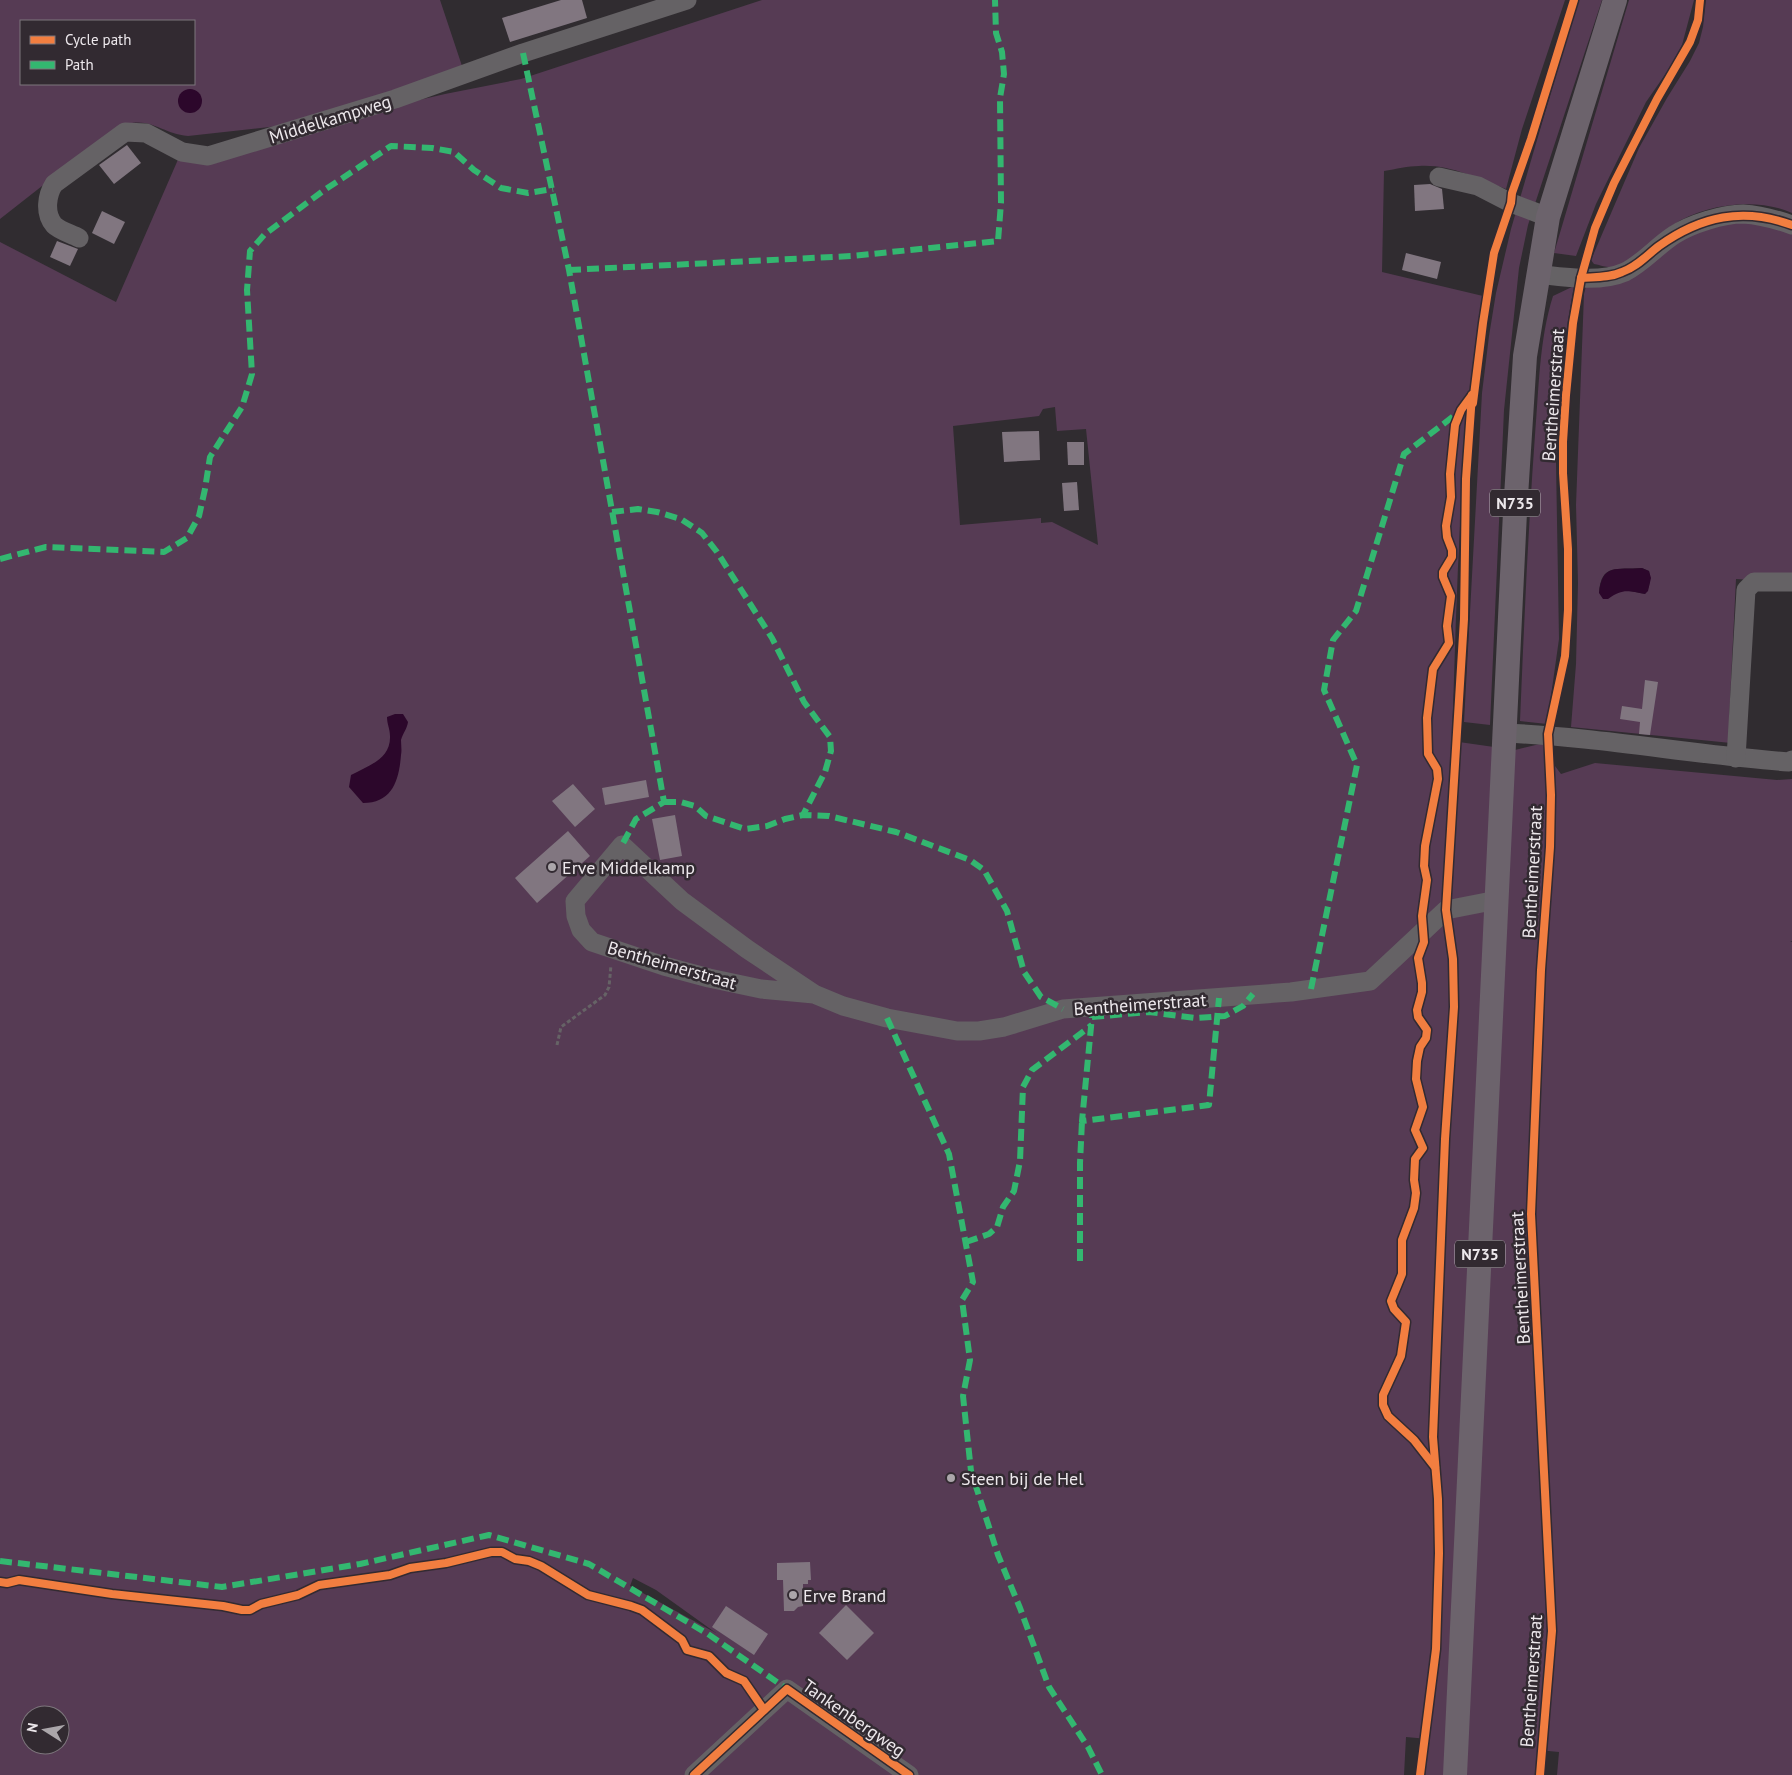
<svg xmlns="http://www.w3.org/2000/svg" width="1792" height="1775" viewBox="0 0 1792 1775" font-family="'PT Sans',sans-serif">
  <rect width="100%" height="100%" fill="#302c30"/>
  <g fill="#563b54" fill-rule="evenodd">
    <path d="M0 0H440L463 69 296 124 188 136C158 133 149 113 116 128L0 219ZM21 21H194V84H21Z"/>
    <path d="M762 0H1565L1522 129 1506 189C1478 179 1450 164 1419 166 1408 166 1396 169 1384 171L1382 272 1483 296C1459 444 1457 592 1452 741L1515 750 1544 743 1545 750 1547 751 1549 758 1561 774 1595 763 1777 780 1792 779V941H1790L1792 942V1775H1557L1559 1752 1538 1750 1535 1775H1425L1428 1739 1406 1737 1404 1775H0V242L116 302 180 155 445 94 521 79ZM1055 407 1057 431 1086 429 1098 545 1052 522 1041 523V518L960 525 953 426 1039 416 1043 409ZM633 1578 656 1590 716 1633 630 1586ZM30 1715H60V1745H30Z"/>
    <polygon points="1578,0 1602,0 1528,225 1519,268 1504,410 1490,725 1464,722 1482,393 1489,336 1496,293 1511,229"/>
    <polygon points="1629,0 1694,0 1682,45 1671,66 1646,102 1596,204 1576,256 1554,253"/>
    <path d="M1706 0H1792V213C1757 197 1704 204 1673 225 1660 234 1626 266 1613 267 1607 268 1600 265 1594 264L1591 260 1639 148 1667 98 1690 61 1699 43 1703 27Z"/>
    <path d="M1744 218 1792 229V581L1790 582 1736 579 1729 721 1731 743 1571 727 1576 664 1578 583 1576 505 1584 294 1586 286 1677 239ZM1642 568 1649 571C1651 581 1650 586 1645 594L1626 590 1599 593C1601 563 1617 570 1642 568Z"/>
    <path d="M1574 286 1564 344 1558 419 1556 462 1559 639 1547 724 1520 721C1524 626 1528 530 1535 435 1539 389 1539 340 1553 296Z"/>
  </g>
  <g fill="#2c072b">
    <circle cx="190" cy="101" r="12"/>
    <path d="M1642 568 1649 571 1651 578 1648 591 1645 594C1628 591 1623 588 1608 599H1603L1599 593C1602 563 1616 570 1642 568Z"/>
    <path d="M395 714H403L408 722C407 729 403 733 401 740 401 745 402 750 401 755 399 781 392 803 363 803L349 787 351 775C368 766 391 759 390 736 390 729 387 724 387 717Z"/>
  </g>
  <g fill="#817680">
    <polygon points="561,0 582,0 587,18 510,42 502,18"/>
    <polygon points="127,145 141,163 114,184 99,165"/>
    <polygon points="1430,184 1442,189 1444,209 1415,211 1414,185"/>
    <polygon points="102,211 125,222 114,244 92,233"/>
    <polygon points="57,241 78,249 70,266 50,257"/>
    <polygon points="1406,253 1441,262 1437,279 1402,270"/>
    <polygon points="1039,431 1040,460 1004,462 1002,432"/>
    <polygon points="1067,442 1084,442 1084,465 1068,465"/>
    <polygon points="1077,482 1079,510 1064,511 1062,483"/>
    <polygon points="1645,680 1658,682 1650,735 1639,734 1640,722 1620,719 1622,706 1642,709"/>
    <polygon points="646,780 649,797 605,805 602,788"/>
    <polygon points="573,784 595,809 575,827 552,801"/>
    <polygon points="675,815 682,856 660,860 652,819"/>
    <polygon points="568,831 590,856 537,903 515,878"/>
    <polygon points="810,1562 811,1580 808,1580 808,1584 803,1584 803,1606 798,1607 794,1611 784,1611 783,1580 777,1580 777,1563"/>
    <polygon points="846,1605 874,1633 847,1660 819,1633"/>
    <polygon points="726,1606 768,1634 754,1655 712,1627"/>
  </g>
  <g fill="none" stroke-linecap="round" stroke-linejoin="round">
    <polyline stroke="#666366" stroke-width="3" stroke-dasharray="4 2.5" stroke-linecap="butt" points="557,1045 561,1027 605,995 609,987 611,965"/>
    <g stroke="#656265" stroke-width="19">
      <polyline points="1439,177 1478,186 1511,203 1548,217"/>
      <path d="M79 238C72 234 60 231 54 225 44 213 47 195 54 184L125 132 146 133 182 152 208 156 395 99 523 53 687 0"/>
      <path d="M1537 274C1564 277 1600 283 1625 272 1643 263 1657 246 1674 235 1691 224 1723 214 1743 214 1759 215 1778 220 1792 225"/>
      <path d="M1505 733C1600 737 1694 755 1789 762L1792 760"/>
      <polyline points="1736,758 1746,590 1754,582 1792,582"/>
      <polyline points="814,994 761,989 709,978 664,966 592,942 581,930 576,916 575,901 622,845 682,901 747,949 814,994 843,1006 887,1018 957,1031 979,1031 1004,1027 1063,1009 1291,992 1370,981 1446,910 1497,900"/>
      <polyline points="694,1775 787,1689 909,1775"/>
    </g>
    <polyline stroke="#6c636c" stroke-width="24" points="1455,1775 1515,512 1525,356 1548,217 1615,0"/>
    <g stroke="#33b770" stroke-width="6" stroke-dasharray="12 6" stroke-linecap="butt">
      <polyline points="523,53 569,270 664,802 636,819 622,845"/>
      <polyline points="569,270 852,256 998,241 1001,203 1000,98 1004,74 1002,52 996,33 995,0"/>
      <polyline points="612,512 638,509 657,512 681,519 702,533 717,552 772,638 804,702 830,737 831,751 825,772 803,815"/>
      <polyline points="0,559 46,547 164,552 187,538 199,516 205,489 210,457 242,407 252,374 247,290 250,251 265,234 323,191 391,146 432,148 454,152 474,170 501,188 528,193 553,189"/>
      <polyline points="664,802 681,802 695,806 706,816 745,829 767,826 785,819 803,815 829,816 896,832 970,860 984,870 1007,911 1024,972 1041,997 1063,1009"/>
      <polyline points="1311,989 1357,765 1324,690 1333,640 1356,611 1404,454 1459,412"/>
      <polyline points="1093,1006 1082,1121 1209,1105 1219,998"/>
      <polyline points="1092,1017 1149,1012 1195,1018 1225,1016 1243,1006 1253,994"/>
      <polyline points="887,1018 949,1154 973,1282 962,1300 970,1360 963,1396 971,1471 998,1555 1020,1608 1049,1687 1088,1747 1102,1775"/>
      <polyline points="966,1242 989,1234 997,1227 1003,1207 1014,1191 1020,1161 1023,1087 1032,1070 1092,1025"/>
      <polyline points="1080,1261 1080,1163 1082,1121"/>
      <polyline points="0,1561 222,1587 360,1564 489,1535 589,1564 708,1634 787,1689"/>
    </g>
    <g stroke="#322a31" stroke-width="11">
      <g id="cycleway">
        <path d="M1581 278C1595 277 1609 278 1622 272 1637 267 1647 255 1659 246 1701 216 1743 207 1792 225"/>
        <polyline points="1473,403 1483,323 1494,253 1511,203 1512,193 1531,139 1574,0"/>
        <polyline points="1435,1467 1414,1440 1388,1416 1383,1405 1383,1395 1401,1356 1406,1322 1394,1309 1391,1301 1402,1274 1402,1240 1414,1208 1416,1193 1414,1180 1415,1159 1423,1148 1415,1130 1423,1107 1416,1079 1417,1061 1420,1047 1426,1038 1427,1030 1418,1017 1417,1010 1422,992 1422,983 1418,958 1424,942 1422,916 1427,880 1424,866 1425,846 1438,779 1437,769 1428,754 1427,718 1433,669 1449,643 1447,626 1451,596 1443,577 1443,572 1452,557 1452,550 1447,537 1446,526 1451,497 1450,474 1455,425 1461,410 1472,395"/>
        <polyline points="0,1582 7,1583 19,1580 112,1594 223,1606 242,1610 250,1610 261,1604 298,1595 319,1585 390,1575 410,1568 446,1563 491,1552 502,1552 515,1559 529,1561 541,1566 588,1595 631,1606 642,1610 682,1640 687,1650 709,1656 726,1673 744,1681 764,1710"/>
        <polyline points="694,1775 787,1689 909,1775"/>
        <polyline points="1420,1775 1436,1649 1439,1553 1438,1499 1433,1437 1445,1139 1454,1007 1453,959 1446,910 1464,619 1466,479 1472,395"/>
        <polyline points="1540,1775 1552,1631 1531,1214 1541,970 1550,847 1551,795 1548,734 1565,656 1568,610 1568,549 1563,473 1563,442 1566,395 1573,323 1581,278 1595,228 1614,183 1657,99 1690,42 1698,20 1700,0"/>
      </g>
    </g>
    <use href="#cycleway" stroke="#f27e40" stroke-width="8"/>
  </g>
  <g fill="#aba6aa" stroke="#322a31" stroke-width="2">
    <circle cx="552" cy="867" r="5"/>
    <circle cx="951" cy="1478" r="5"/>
    <circle cx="793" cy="1595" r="5"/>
  </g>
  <g text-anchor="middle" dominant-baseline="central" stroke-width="5" stroke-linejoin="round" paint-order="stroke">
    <g fill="#322a31" stroke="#b5afb4" stroke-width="1">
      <rect x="1490" y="489.5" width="50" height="27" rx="4"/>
      <rect x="1455" y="1240.5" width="50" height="27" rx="4"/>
    </g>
    <g font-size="16" font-weight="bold" fill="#ede8ec">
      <text x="1515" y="503">N735</text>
      <text x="1480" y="1254">N735</text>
    </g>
    <g font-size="18" fill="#ede8ec" stroke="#322a31">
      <text transform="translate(330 119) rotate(-17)">Middelkampweg</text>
      <text transform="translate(1553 395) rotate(-86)">Bentheimerstraat</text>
      <text transform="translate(1532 872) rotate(-87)">Bentheimerstraat</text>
      <text transform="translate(672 965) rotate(16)">Bentheimerstraat</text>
      <text transform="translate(1140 1004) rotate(-4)">Bentheimerstraat</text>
      <text transform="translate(1520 1278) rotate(-93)">Bentheimerstraat</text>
      <text transform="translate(1531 1681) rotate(-86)">Bentheimerstraat</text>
      <text transform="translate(854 1718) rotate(35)">Tankenbergweg</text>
    </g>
    <g font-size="18" fill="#ede8ec" stroke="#322a31" text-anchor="start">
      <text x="562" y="867">Erve Middelkamp</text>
      <text x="961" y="1478">Steen bij de Hel</text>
      <text x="803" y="1595">Erve Brand</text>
    </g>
  </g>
  <rect x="20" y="20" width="175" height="65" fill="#322a31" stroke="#7d767c"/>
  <rect x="30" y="36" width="25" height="8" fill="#f27e40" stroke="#7d767c"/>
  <text x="65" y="45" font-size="15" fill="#ede8ec">Cycle path</text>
  <rect x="30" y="61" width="25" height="8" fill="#33b770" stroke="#7d767c"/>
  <text x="65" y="70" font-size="15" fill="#ede8ec">Path</text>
  <g transform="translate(45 1730) rotate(281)"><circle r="24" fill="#322a31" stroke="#7d767c"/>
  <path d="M0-4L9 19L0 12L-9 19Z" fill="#aba6aa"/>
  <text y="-8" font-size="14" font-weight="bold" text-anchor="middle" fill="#ede8ec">N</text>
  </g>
</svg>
